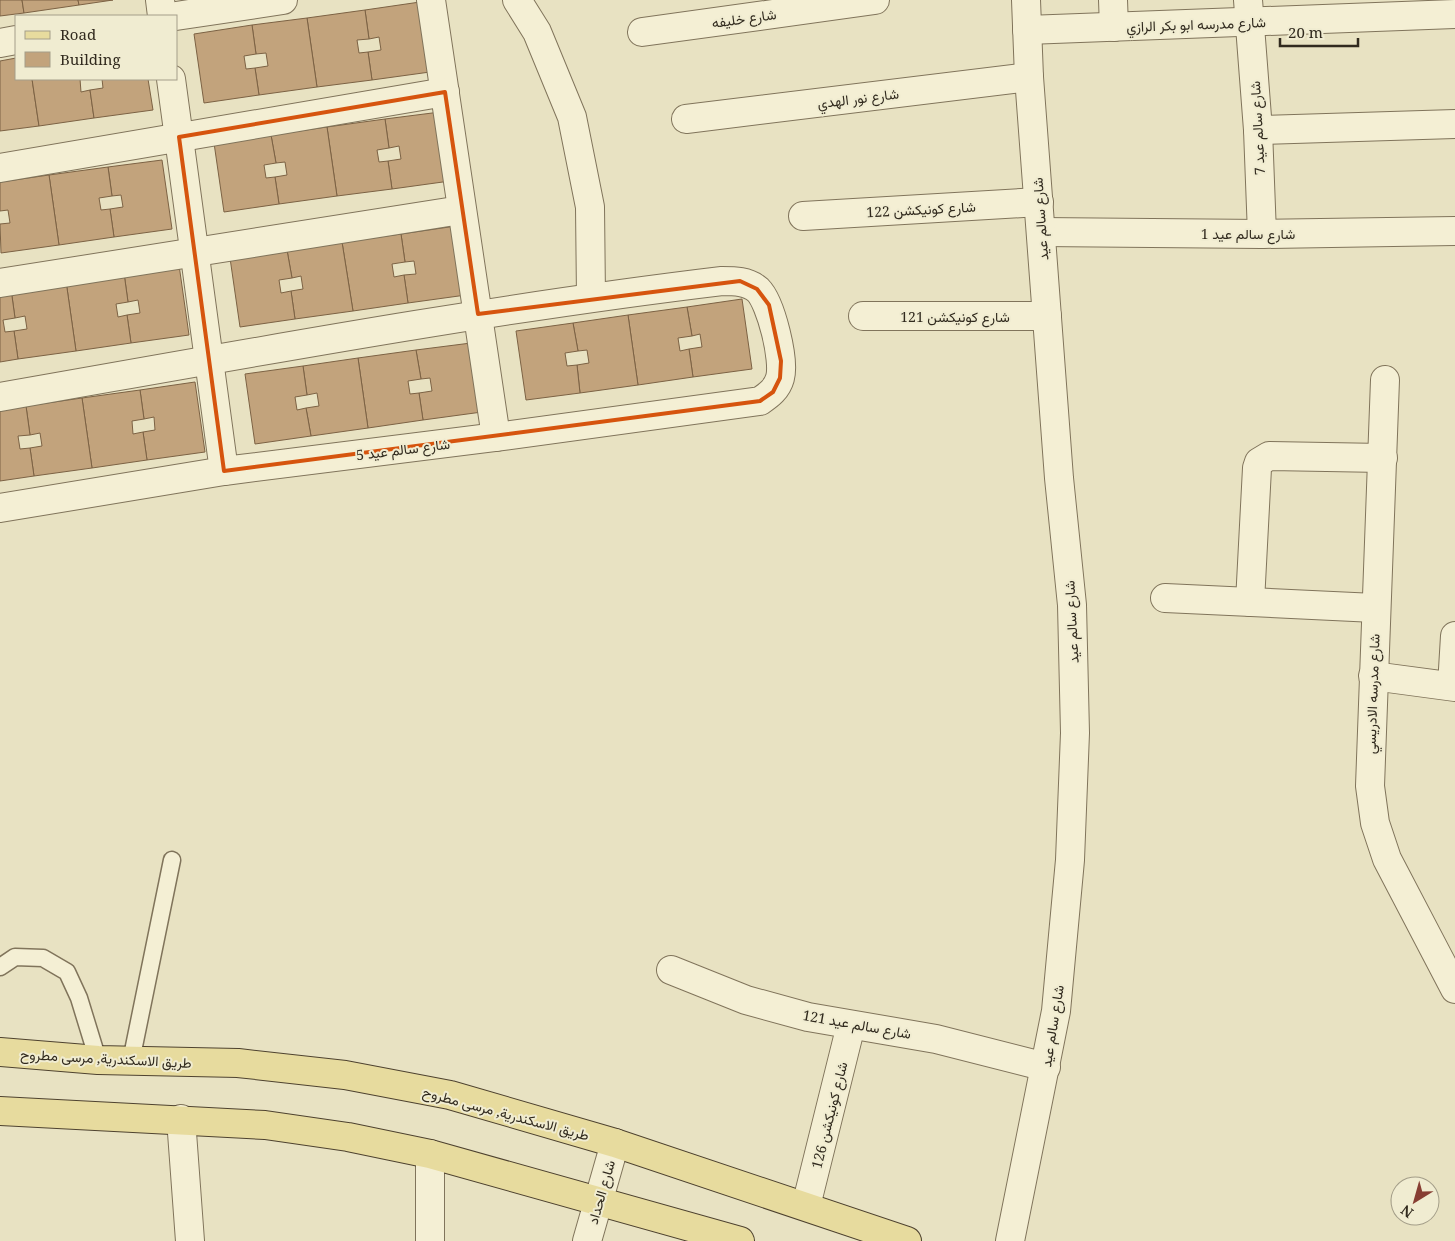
<svg xmlns="http://www.w3.org/2000/svg" width="1455" height="1241" viewBox="0 0 1455 1241" font-family="'Noto Serif',Vazirmatn,serif">
  <rect width="100%" height="100%" fill="#e8e2c2"/>
  <g fill="#c2a37c" stroke="#7c6244">
    <polygon points="0,0 22,0 24,13 0,16"/>
    <polygon points="22,0 78,0 79,5 24,13"/>
    <polygon points="78,0 113,0 79,5"/>
    <polygon points="420,2 430,72 372,80 368,52 381,50 379,37 369,39 365,10"/>
    <polygon points="365,10 369,39 357,40 359,53 368,52 372,80 317,87 307,18"/>
    <polygon points="307,18 317,87 259,95 255,68 268,66 266,53 256,54 252,25"/>
    <polygon points="252,25 256,54 244,56 246,69 255,68 259,95 204,103 194,34"/>
    <polygon points="16,58 16,79 32,79 39,126 0,131 0,61"/>
    <polygon points="32,79 80,79 81,92 90,90 94,118 39,126"/>
    <polygon points="102,79 148,79 153,110 94,118 90,90 103,88"/>
    <polygon points="440,112 450,181 392,189 388,161 401,159 399,146 389,148 385,119"/>
    <polygon points="385,119 389,148 377,150 379,162 388,161 392,189 337,196 327,127"/>
    <polygon points="327,127 337,196 279,204 275,177 287,175 285,162 276,163 271,135"/>
    <polygon points="271,135 276,163 264,165 266,178 275,177 279,204 224,212 214,143"/>
    <polygon points="162,160 172,229 114,237 110,209 123,207 121,195 112,196 108,167"/>
    <polygon points="108,167 112,196 99,198 101,210 110,209 114,237 59,245 49,175"/>
    <polygon points="49,175 59,245 1,253 0,224 10,223 8,210 0,211 0,182"/>
    <polygon points="456,226 466,295 408,303 404,275 416,274 414,261 405,262 401,234"/>
    <polygon points="401,234 405,262 392,264 394,277 404,275 408,303 353,311 342,242"/>
    <polygon points="342,242 353,311 295,319 291,291 303,289 301,276 292,278 287,250"/>
    <polygon points="287,250 292,278 279,280 281,293 291,291 295,319 240,327 230,258"/>
    <polygon points="179,265 189,335 131,343 127,315 140,313 138,300 128,302 124,273"/>
    <polygon points="124,273 128,302 116,304 118,317 127,315 131,343 76,351 66,281"/>
    <polygon points="66,281 76,351 18,359 14,331 27,329 25,316 15,318 11,289"/>
    <polygon points="11,289 15,318 3,320 5,332 14,331 18,359 0,362 0,291"/>
    <polygon points="742,299 752,369 693,377 689,349 702,347 700,334 692,336 687,307"/>
    <polygon points="687,307 692,336 678,338 680,351 689,349 693,377 638,385 628,315"/>
    <polygon points="628,315 638,385 580,393 577,365 589,363 587,350 578,351 573,323"/>
    <polygon points="573,323 578,351 565,353 567,366 577,365 580,393 526,400 516,331"/>
    <polygon points="471,343 482,412 423,420 419,393 432,391 430,378 421,379 416,350"/>
    <polygon points="416,350 421,379 408,381 410,394 419,393 423,420 368,428 358,358"/>
    <polygon points="358,358 368,428 311,436 306,408 319,406 317,393 307,395 303,366"/>
    <polygon points="303,366 307,395 295,397 297,410 306,408 311,436 255,444 245,374"/>
    <polygon points="195,382 205,452 147,460 143,432 155,430 154,417 144,419 140,390"/>
    <polygon points="140,390 144,419 132,421 133,434 143,432 147,460 92,468 82,398"/>
    <polygon points="82,398 92,468 34,476 30,448 42,446 40,433 30,435 26,406"/>
    <polygon points="26,406 30,435 18,436 20,449 30,448 34,476 0,481 0,410"/>
  </g>
  <g fill="none" stroke-linecap="round" stroke-linejoin="round">
    <g stroke="#80745b" stroke-width="19">
      <g id="lane">
        <polyline points="0,967 15,957 43,958 67,972 79,998 98,1060"/>
        <polyline points="131,1061 172,860"/>
      </g>
    </g>
    <g stroke="#80745b" stroke-width="30">
      <g id="street">
        <polyline points="160,0 162,16"/>
        <polyline points="431,0 496,437"/>
        <polyline points="517,0 537,32 572,117 590,207 591,297"/>
        <polyline points="1113,0 1114,27"/>
        <polyline points="1248,0 1258,130 1262,234"/>
        <polyline points="176,16 283,0"/>
        <polyline points="1027,30 1455,14"/>
        <polyline points="642,32 875,0"/>
        <polyline points="0,43 16,40"/>
        <polyline points="171,79 224,471"/>
        <polyline points="686,119 1029,77"/>
        <polyline points="1258,130 1455,124"/>
        <polyline points="0,168 445,92"/>
        <polyline points="803,216 1039,202"/>
        <polyline points="1041,232 1262,234 1455,231"/>
        <polyline points="0,283 461,210"/>
        <polyline points="863,316 1047,316"/>
        <polyline points="1385,380 1370,786 1375,823 1387,859 1455,989"/>
        <path d="M0 397C240 355 480 310 722 281 734 281 748 281 758 290 771 303 785 360 780 378 777 389 769 395 760 401L496 437 224 471 0 508"/>
        <polyline points="1165,598 1375,608"/>
        <polyline points="1250,602 1257,468 1259,462 1269,456 1383,458"/>
        <polyline points="1373,676 1455,687"/>
        <polyline points="1452,686 1455,636"/>
        <polyline points="671,970 746,1000 808,1017 936,1039 1046,1067"/>
        <polyline points="181,1119 190,1241"/>
        <polyline points="806,1206 851,1025"/>
        <polyline points="430,1241 430,1154"/>
        <polyline points="587,1241 615,1143"/>
        <polyline points="1010,1241 1056,1011 1070,860 1075,733 1072,605 1059,478 1029,77 1026,0"/>
      </g>
    </g>
    <g stroke="#4e422f" stroke-width="30">
      <g id="primary">
        <polyline points="0,1052 98,1060 238,1063 345,1075 450,1095 615,1143 907,1241"/>
        <polyline points="0,1111 265,1125 348,1137 430,1154 740,1241"/>
      </g>
    </g>
    <use href="#lane" stroke="#f4efd4" stroke-width="16"/>
    <use href="#street" stroke="#f4efd4" stroke-width="28"/>
    <use href="#primary" stroke="#e7db9e" stroke-width="28"/>
  </g>
  <path fill="none" stroke="#d6540e" stroke-width="4" stroke-linejoin="round" d="M445 92 478 314 740 281 757 289 769 305 781 361 780 378 773 392 760 401 224 471 179 137Z"/>
  <g text-anchor="middle" dominant-baseline="central" stroke-width="4" stroke-linejoin="round" paint-order="stroke">
    <g font-size="14" fill="#312a1e" stroke="#f0ecd1">
      <text transform="translate(744 18) rotate(-8)">شارع خليفه</text>
      <text transform="translate(1196 24) rotate(-2)">شارع مدرسه ابو بكر الرازي</text>
      <text transform="translate(858 98) rotate(-7)">شارع نور الهدي</text>
      <text transform="translate(1257 128) rotate(-93)">شارع سالم عيد 7</text>
      <text transform="translate(921 209) rotate(-3)">شارع كونيكشن 122</text>
      <text transform="translate(1040 219) rotate(-94)">شارع سالم عيد</text>
      <text x="1248" y="233">شارع سالم عيد 1</text>
      <text x="955" y="316">شارع كونيكشن 121</text>
      <text transform="translate(403 449) rotate(-7)">شارع سالم عيد 5</text>
      <text transform="translate(1071 622) rotate(-93)">شارع سالم عيد</text>
      <text transform="translate(1372 694) rotate(-88)">شارع مدرسه الادريسي</text>
      <text transform="translate(857 1024) rotate(10)">شارع سالم عيد 121</text>
      <text transform="translate(1052 1026) rotate(-81)">شارع سالم عيد</text>
      <text transform="translate(106 1058) rotate(3)">طريق الاسكندرية, مرسى مطروح</text>
      <text transform="translate(506 1113) rotate(15)">طريق الاسكندرية, مرسى مطروح</text>
      <text transform="translate(829 1115) rotate(-76)">شارع كونيكشن 126</text>
      <text transform="translate(601 1192) rotate(-74)">شارع الحداد</text>
    </g>
  </g>
  <rect x="15" y="15" width="162" height="65" fill="#f0ecd1" stroke="#a49e89"/>
  <rect x="25" y="31" width="25" height="8" fill="#e7db9e" stroke="#a49e89"/>
  <text x="60" y="40" font-size="15" fill="#312a1e">Road</text>
  <rect x="25" y="52" width="25" height="15" fill="#c2a37c" stroke="#a49e89"/>
  <text x="60" y="65" font-size="15" fill="#312a1e">Building</text>
  <g transform="translate(1415 1201) rotate(217)"><circle r="24" fill="#f0ecd1" stroke="#a49e89"/>
  <path d="M0-4L9 19L0 12L-9 19Z" fill="#873e33"/>
  <text y="-8" font-size="14" font-weight="bold" text-anchor="middle" fill="#312a1e">N</text>
  </g>
  <path d="M1280 38v8h78v-8" fill="none" stroke="#312a1e" stroke-width="2.5"/>
  <text x="1288" y="38" font-size="15" fill="#312a1e" stroke="#f0ecd1" stroke-width="4" paint-order="stroke">20 m</text>
</svg>
